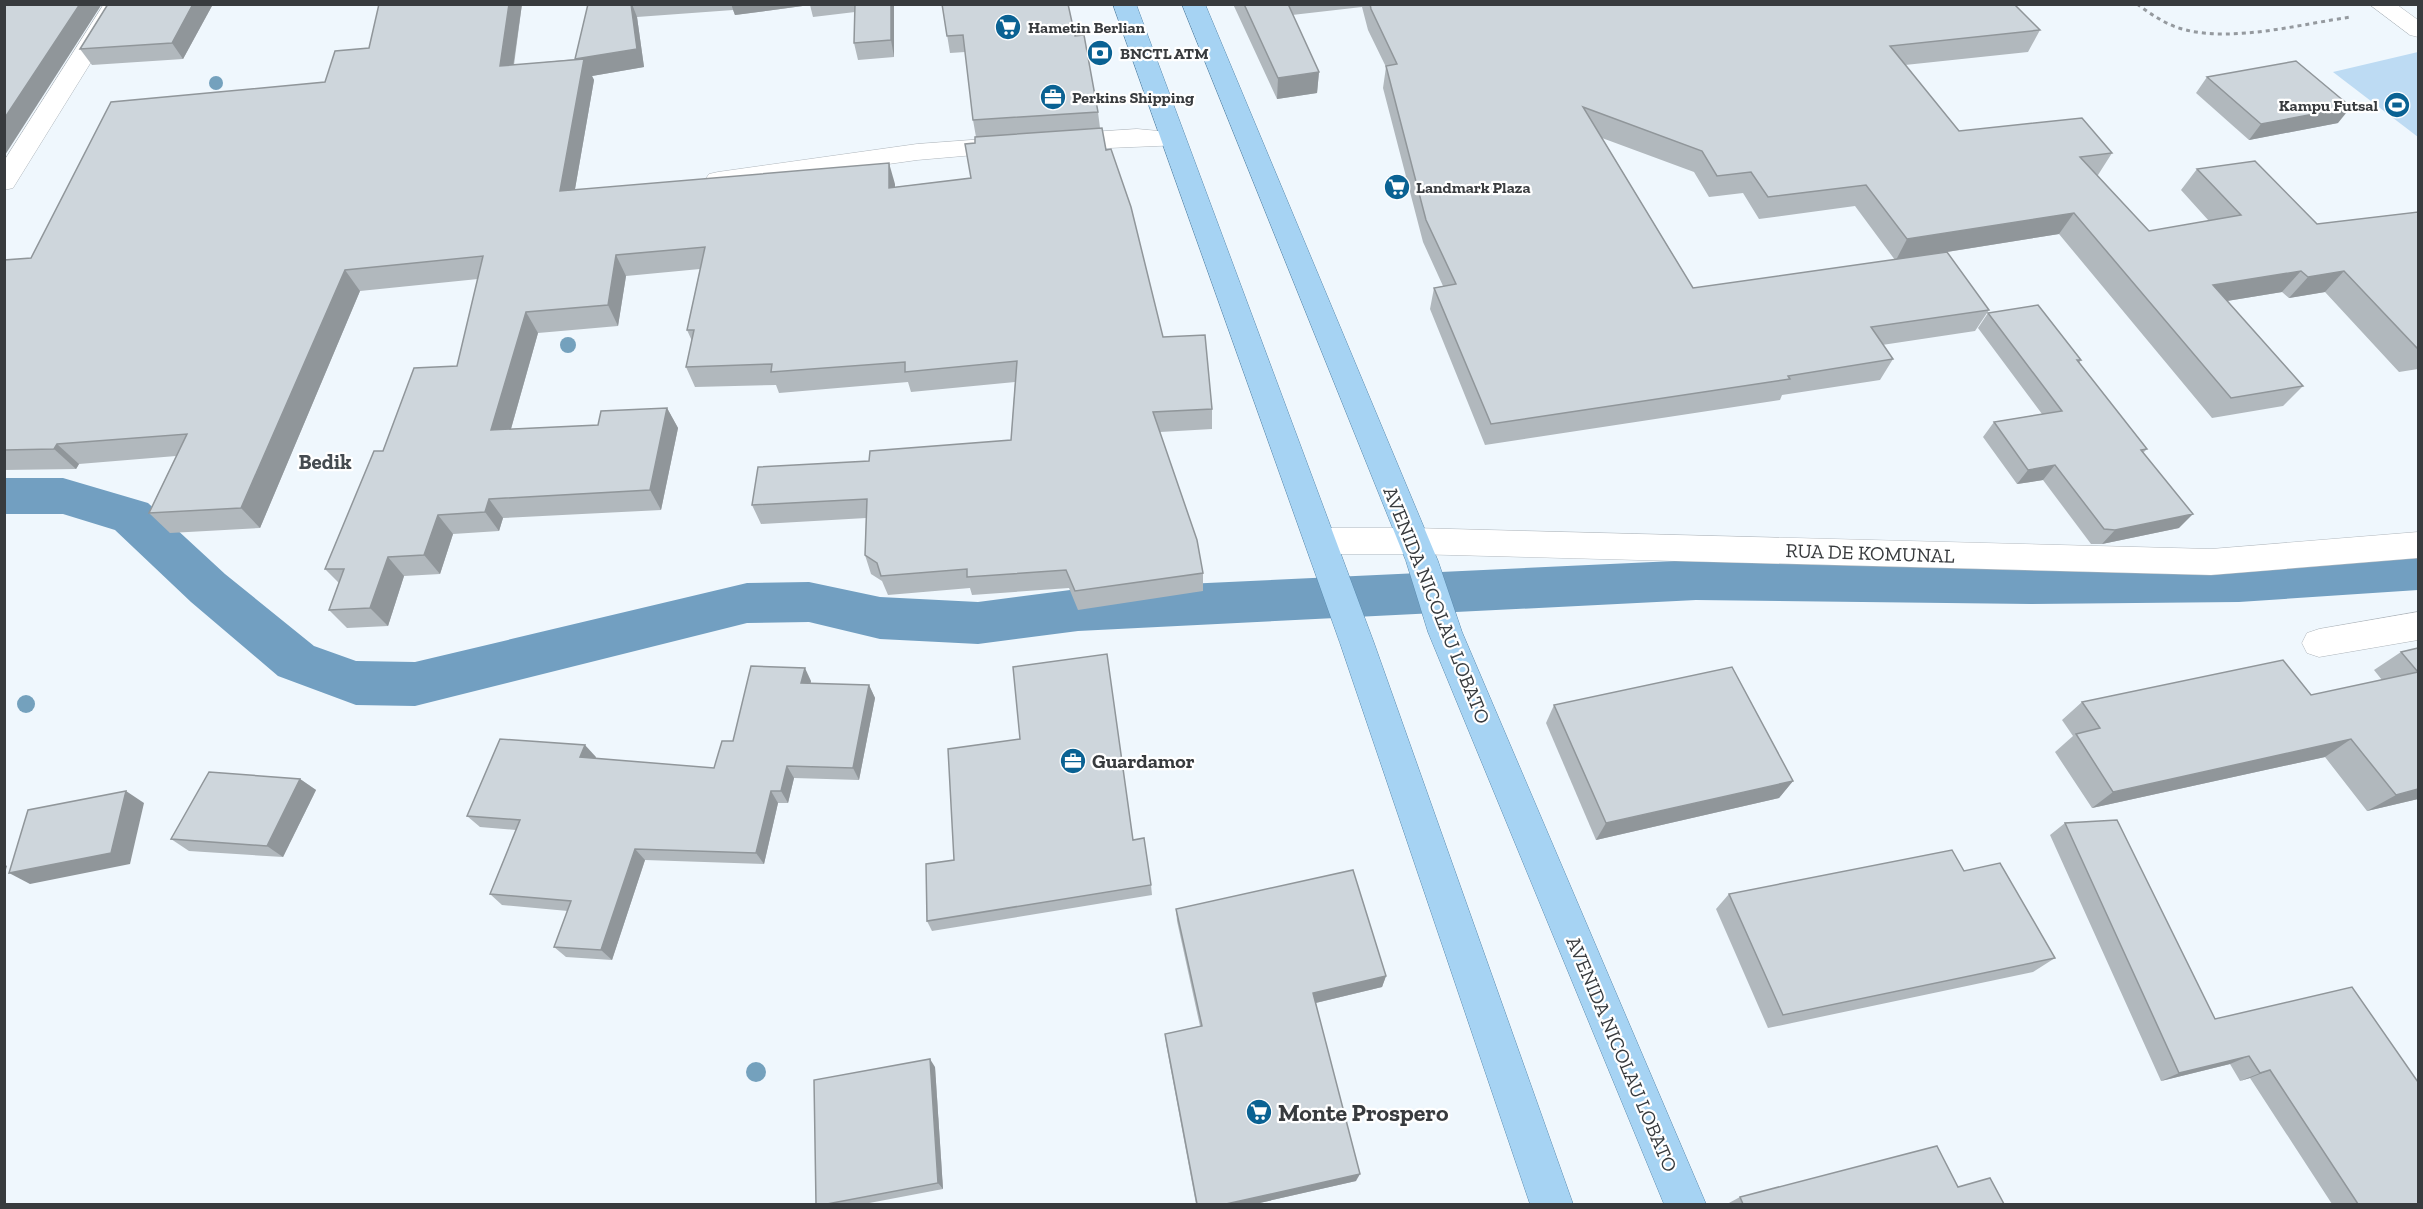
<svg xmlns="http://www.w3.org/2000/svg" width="2423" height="1209" viewBox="0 0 2423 1209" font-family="'Zilla Slab',serif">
  <rect width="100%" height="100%" fill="#eff7fd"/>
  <polygon fill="#bddbf3" points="2418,52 2418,137 2333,72"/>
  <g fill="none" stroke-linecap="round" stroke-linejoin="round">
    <polygon fill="#729fc1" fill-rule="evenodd" points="4,478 63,478 148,503 225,574 314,646 356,661 415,662 747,583 809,582 880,597 978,602 1078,589 1696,560 2031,564 2239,562 2418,550 2418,590 2239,602 2031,604 1696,600 1078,631 978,644 880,639 809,622 747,623 415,706 356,705 278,676 191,602 115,530 63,514 4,514"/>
    <g stroke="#aeb5bb" stroke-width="1">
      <g id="minor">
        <polygon points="104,4 127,4 13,188 4,190 4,161"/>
        <polygon points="2369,4 2396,4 2418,20 2418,37 2410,35"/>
        <polygon points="1137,129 1181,133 1185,139 1181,145 1060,150 1051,148 1047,142 1051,136 1060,134"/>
        <polygon points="1012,137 1021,139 1025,145 1021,151 917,160 718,188 709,186 705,180 709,174 718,172 917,144"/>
        <polygon points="1320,528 1413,528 2211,549 2418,532 2418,558 2211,575 1413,554 1320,554 1309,550 1304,541 1309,532"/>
        <polygon points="2418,612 2418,640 2319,657 2307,653 2302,643 2307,633 2319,629"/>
      </g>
    </g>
    <g stroke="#598aae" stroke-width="1">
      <g id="major">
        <polygon points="1113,4 1136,4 1374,643 1573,1204 1530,1204 1340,643"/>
        <polygon points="1182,4 1205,4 1438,561 1462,632 1706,1204 1664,1204 1428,632 1406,561"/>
      </g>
    </g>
    <path stroke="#959a9f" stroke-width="3" stroke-dasharray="4 4" stroke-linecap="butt" d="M2137 4C2152 15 2168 26 2186 30 2235 42 2301 24 2351 17"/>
    <use href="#minor" fill="#fff" fill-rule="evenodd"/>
    <use href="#major" fill="#a6d3f3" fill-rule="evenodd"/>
  </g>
  <g fill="#74a1bd">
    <circle cx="216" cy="83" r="7"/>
    <circle cx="568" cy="345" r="8"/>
    <circle cx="26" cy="704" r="9"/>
    <circle cx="756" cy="1072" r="10"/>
  </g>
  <g fill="#b1b8bd" fill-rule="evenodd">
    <polygon points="108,4 213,4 183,59 92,65 80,49"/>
    <polygon points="522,4 514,65 575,59 588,4 894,4 894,57 858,60 854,43 855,12 813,17 810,5 735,15 733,10 637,17 644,67 592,76 594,80 575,189 895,184 895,187 971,178 976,137 973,120 965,52 950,53 942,4 1075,36 1098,112 1100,128 1106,150 1163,337 1212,409 1212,429 1160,432 1203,573 1203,591 1078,610 1069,588 972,595 970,588 888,595 882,581 871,574 865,555 866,518 761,524 752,505 869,461 1011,440 1015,382 911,392 908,382 779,393 776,385 695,387 686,367 692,341 687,330 700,269 626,276 618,326 538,333 511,429 598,425 667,408 678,428 661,510 503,518 499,531 453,534 440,574 404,576 388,626 347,628 329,610 339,583 325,569 383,451 457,366 478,279 360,291 260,528 170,533 149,513 176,456 79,464 76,469 4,470 4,260 31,258 325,82 369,48"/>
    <path d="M1233 4H2014L2040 30 2028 52 1905 65 1959 131 2112 153 2098 175H2097L2149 231 2209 221 2181 190 2197 169 2317 224 2418 212V369L2399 372 2325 292 2289 298 2282 292 2227 301 2303 386 2283 406 2212 418 2059 234 1941 253 1989 310 1975 331 1882 345 1893 359 1880 380 1782 395 1780 400 1485 445 1430 309 1434 288 1443 286 1423 242 1383 88 1386 67 1368 30 1362 7 1292 15 1319 72 1317 93 1277 99ZM1602 138 1694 172 1709 197 1743 193 1759 219 1855 206 1895 260 1693 288Z"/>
    <polygon points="2207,77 2338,123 2249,140 2196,93"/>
    <polygon points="1988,313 2081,360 2079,363 2147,449 2143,453 2179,528 2102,544 2091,544 2043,480 2017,484 1983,437 1994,422 2042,414 1978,328"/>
    <polygon points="2418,648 2418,799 2367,811 2325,757 2092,808 2055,752 2073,736 2062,720 2082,702 2311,695 2382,680 2374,670 2401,652"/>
    <polygon points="811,681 810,684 869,685 875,698 859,780 794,778 788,803 778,803 764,864 645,860 612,960 566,957 554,947 568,911 502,905 490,894 516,830 480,827 467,816 596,757 595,759 714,768 733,741"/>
    <polygon points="1554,705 1793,781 1779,798 1596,840 1546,723"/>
    <polygon points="1020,739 1133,840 1151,885 1152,895 932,931 927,921 954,860"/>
    <polygon points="300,779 316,790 283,857 189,851 171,839"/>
    <polygon points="2065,823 2215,1019 2418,1204 2332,1204 2250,1078 2240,1081 2230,1064 2161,1081 2050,835"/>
    <polygon points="1729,894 2055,958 2033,972 1768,1028 1716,909"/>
    <polygon points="1176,909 1386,976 1382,987 1316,1003 1356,1181 1255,1204 1196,1204 1166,1044 1165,1034 1200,1026 1177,921"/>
    <polygon points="935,1067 943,1189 864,1204 816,1204"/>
    <polygon points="1958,1187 2004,1204 1727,1204 1740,1197"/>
  </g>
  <g fill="#90969a">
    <polygon points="80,4 102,4 5,155 4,119"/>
    <polygon points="193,4 213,4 183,59 172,43"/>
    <polygon points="509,4 522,4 510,88 500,66"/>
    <polygon points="631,4 632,4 637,17 644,67 592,76 594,80 571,212 560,191 575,60"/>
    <polygon points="731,4 810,4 810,5 735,15"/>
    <polygon points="891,4 894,4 894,57 891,40"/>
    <polygon points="1319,72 1317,93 1277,99 1278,78"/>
    <polygon points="2351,107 2338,123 2249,140 2261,124"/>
    <polygon points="889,163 895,184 895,209 889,188"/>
    <polygon points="2074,213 2059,234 1896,260 1907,239"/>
    <polygon points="616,255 626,276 618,326 608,305"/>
    <polygon points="345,270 360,291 260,528 241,508"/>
    <polygon points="2301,271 2282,292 2196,306 2213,285"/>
    <polygon points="2344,271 2325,292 2289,298 2308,277"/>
    <polygon points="526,312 538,333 505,450 491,430"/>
    <polygon points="667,408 678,428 661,510 650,490"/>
    <polygon points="57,444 79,464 76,469 54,449"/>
    <polygon points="2055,465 2043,480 2017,484 2028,470"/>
    <polygon points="489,499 503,518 499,531 485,512"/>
    <polygon points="2193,514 2179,528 2102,544 2115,530"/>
    <polygon points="438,515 453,534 440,574 424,555"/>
    <polygon points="388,557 404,576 388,626 370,608"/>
    <polygon points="805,668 811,681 808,696 801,683"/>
    <polygon points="869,685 875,698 859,780 853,768"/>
    <polygon points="2351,739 2325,757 2092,808 2113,792"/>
    <polygon points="585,745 596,757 591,770 580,757"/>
    <polygon points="787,766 794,778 788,803 781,791"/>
    <polygon points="300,779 316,790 283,857 267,846"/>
    <polygon points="1793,781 1779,798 1596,840 1606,823"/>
    <polygon points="2418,789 2418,799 2367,811 2396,795"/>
    <polygon points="126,791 144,803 130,864 30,884 9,873"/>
    <polygon points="771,791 778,803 764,864 756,853"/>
    <polygon points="635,849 645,860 612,960 601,950"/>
    <polygon points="4,864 7,866 4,876"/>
    <polygon points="1386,976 1382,987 1311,1004 1313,993"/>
    <polygon points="2249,1056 2230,1064 2161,1081 2179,1073"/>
    <polygon points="930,1059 935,1067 943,1189 938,1183"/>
    <polygon points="2270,1070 2250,1078 2240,1081 2260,1073"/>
    <polygon points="1360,1174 1356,1181 1255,1204 1226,1204"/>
  </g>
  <g fill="#ced6dc" stroke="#90969a" stroke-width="1.5">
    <polygon points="4,4 80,4 4,119"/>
    <polygon points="108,4 193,4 172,43 80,49"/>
    <polygon points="379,4 509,4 500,66 584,59 560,191 889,163 889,188 971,178 965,144 975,143 975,137 1102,128 1106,150 1111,149 1131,207 1163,337 1205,335 1212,409 1153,412 1197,540 1203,573 1075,591 1066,570 967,577 967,569 881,576 877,563 865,555 867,499 752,505 758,467 869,461 870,451 1011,440 1017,361 905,372 905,362 771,372 772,364 686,367 694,330 687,330 705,247 616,255 608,305 526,312 491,430 598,425 601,411 667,408 650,490 489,499 485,512 438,515 424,555 388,557 370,608 329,610 344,569 325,569 374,451 383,451 414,368 457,366 483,256 345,270 241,508 149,513 187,434 57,444 54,449 4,450 4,260 31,258 111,102 325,82 335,51 369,48"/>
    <polygon points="588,4 631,4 637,49 575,59"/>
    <polygon points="855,4 891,4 891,40 854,43"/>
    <polygon points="942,4 1068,4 1075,36 1084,35 1098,112 973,120 963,35 947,36"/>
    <polygon points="1244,4 1288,4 1319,72 1278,78"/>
    <polygon points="1370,4 2014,4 2040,30 1890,46 1959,131 2082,118 2112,153 2080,157 2149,231 2241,215 2197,169 2255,161 2317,224 2418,212 2418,349 2344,271 2308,277 2301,271 2213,285 2303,386 2231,398 2074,213 1907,239 1866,185 1768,197 1751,172 1717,176 1702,151 1583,107 1693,288 1947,252 1989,310 1871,327 1893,359 1788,376 1790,379 1491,424 1434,288 1456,284 1426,220 1386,66 1397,64 1371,9"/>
    <polygon points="2296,61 2351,107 2261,124 2207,77"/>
    <polygon points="2038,305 2081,360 2077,360 2147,449 2141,450 2193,514 2115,530 2104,529 2055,465 2028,470 1994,422 2062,411 1988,313"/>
    <polygon points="2418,648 2418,789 2396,795 2351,739 2113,792 2076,734 2100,728 2082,702 2283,660 2311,695 2418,672 2401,652"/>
    <polygon points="1107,654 1133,840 1144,838 1151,885 927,921 926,864 954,860 948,749 1020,739 1013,667"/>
    <polygon points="751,666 805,668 801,683 869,685 853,768 787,766 781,791 771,791 756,853 635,849 601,950 554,947 571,901 490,894 520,820 467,816 500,739 585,745 580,757 714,768 722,741 733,741"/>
    <polygon points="1732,667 1793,781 1606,823 1554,705"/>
    <polygon points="209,772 300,779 267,846 171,839"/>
    <polygon points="126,791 111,853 9,873 28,810"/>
    <polygon points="2117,820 2215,1019 2352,987 2418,1082 2418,1204 2358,1204 2270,1070 2260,1073 2249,1056 2179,1073 2065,823"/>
    <polygon points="1952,850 1964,871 2000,863 2055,958 1783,1015 1729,894"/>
    <polygon points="1353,870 1386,976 1313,993 1360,1174 1226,1204 1197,1204 1165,1034 1202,1026 1176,909"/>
    <polygon points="930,1059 938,1183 827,1204 816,1204 814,1080"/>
    <polygon points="1937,1146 1958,1187 1990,1178 2004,1204 1743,1204 1740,1197"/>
  </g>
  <defs>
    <g id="supermarket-disc" transform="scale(1.35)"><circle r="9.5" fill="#0a6293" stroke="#fff"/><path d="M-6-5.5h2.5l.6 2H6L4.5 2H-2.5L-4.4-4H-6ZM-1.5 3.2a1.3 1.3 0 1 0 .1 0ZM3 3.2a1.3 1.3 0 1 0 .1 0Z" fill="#fff"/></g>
    <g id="bank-disc" transform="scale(1.35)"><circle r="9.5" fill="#0a6293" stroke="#fff"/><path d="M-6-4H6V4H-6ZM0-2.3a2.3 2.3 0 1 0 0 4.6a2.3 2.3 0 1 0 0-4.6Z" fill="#fff"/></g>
    <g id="office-disc" transform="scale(1.35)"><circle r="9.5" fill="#0a6293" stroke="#fff"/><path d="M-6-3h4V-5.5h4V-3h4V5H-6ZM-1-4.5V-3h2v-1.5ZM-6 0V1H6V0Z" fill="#fff"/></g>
    <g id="stadium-disc" transform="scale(1.35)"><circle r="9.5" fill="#0a6293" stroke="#fff"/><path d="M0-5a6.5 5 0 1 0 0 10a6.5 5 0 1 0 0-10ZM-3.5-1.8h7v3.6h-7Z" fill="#fff"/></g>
  </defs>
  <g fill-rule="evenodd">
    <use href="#supermarket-disc" x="1008" y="27"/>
    <use href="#bank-disc" x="1100" y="53"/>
    <use href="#office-disc" x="1053" y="97"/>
    <use href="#stadium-disc" x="2397" y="105"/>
    <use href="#supermarket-disc" x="1397" y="187"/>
    <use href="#office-disc" x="1073" y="761"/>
    <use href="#supermarket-disc" x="1259" y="1112"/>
  </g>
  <g text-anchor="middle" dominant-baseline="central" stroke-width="4.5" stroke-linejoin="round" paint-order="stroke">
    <g font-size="16" font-weight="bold" fill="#383b3e" stroke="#fff" text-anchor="start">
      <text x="1028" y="27">Hametin Berlian</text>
      <text x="1120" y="53">BNCTL ATM</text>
      <text x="1072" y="97">Perkins Shipping</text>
      <text x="2378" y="105" text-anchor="end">Kampu Futsal</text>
      <text x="1416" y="187">Landmark Plaza</text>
    </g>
    <g font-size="20" fill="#383b3e" stroke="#fff">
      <text transform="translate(1870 553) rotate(2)">RUA DE KOMUNAL</text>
      <text transform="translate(1437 605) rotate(68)">AVENIDA NICOLAU LOBATO</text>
      <text transform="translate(1622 1054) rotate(67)">AVENIDA NICOLAU LOBATO</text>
    </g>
    <g font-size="20" font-weight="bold" fill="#383b3e" stroke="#fff" text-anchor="start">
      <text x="1092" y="761">Guardamor</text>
    </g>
    <g font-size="21" font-weight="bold" fill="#454b50" stroke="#fff">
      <text x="325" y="461">Bedik</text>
    </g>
    <g font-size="24" font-weight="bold" fill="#383b3e" stroke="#fff" text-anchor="start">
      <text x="1278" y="1112">Monte Prospero</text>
    </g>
  </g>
  <rect width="2423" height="1209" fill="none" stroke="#383b3e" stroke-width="12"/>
</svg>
